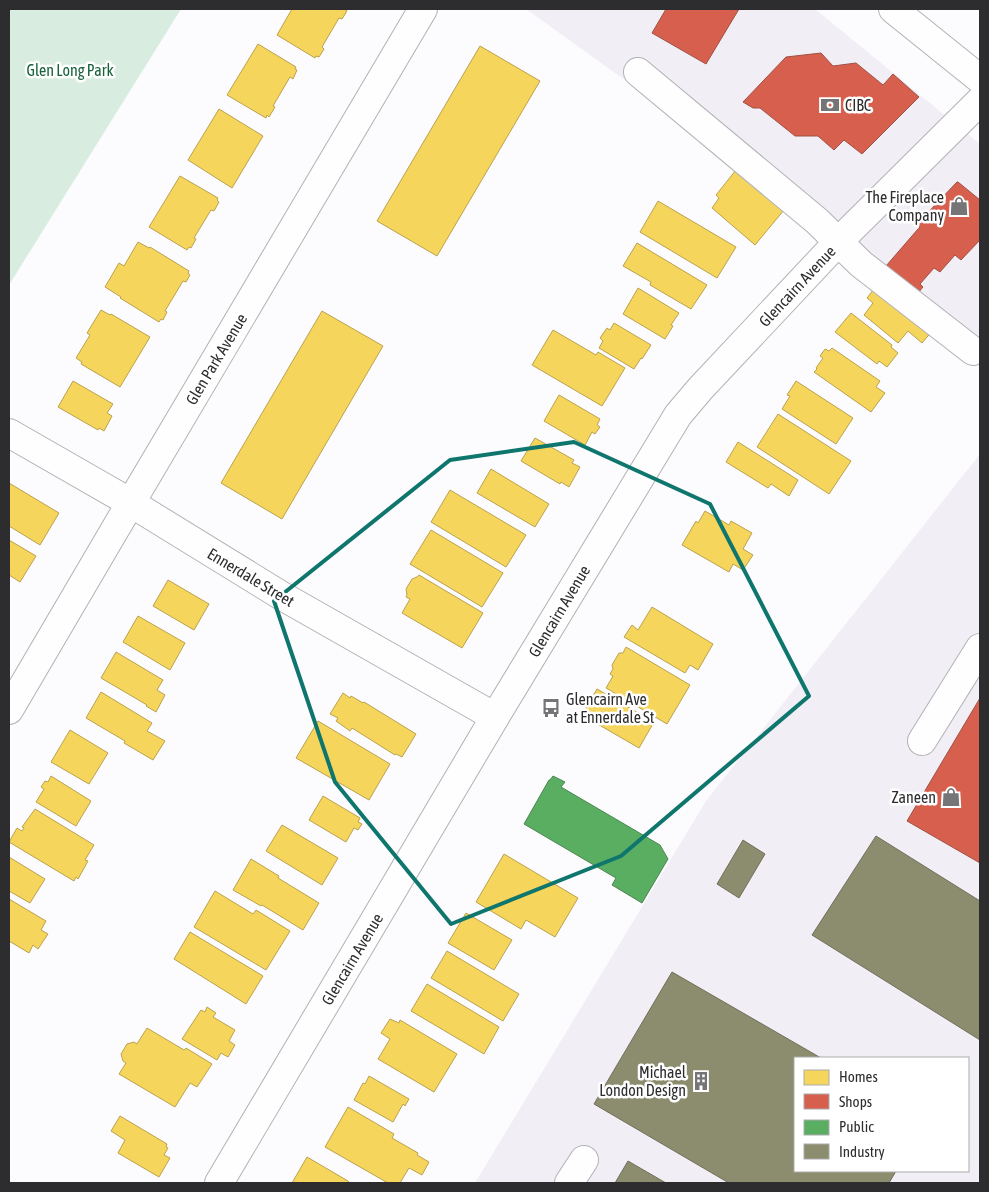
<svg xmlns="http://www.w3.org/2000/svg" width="989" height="1192" viewBox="0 0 989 1192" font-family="'Asap Condensed',sans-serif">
  <rect width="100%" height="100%" fill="#fcfbfd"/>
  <g fill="#f1eef6" fill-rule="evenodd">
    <polygon points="526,9 815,9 980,144 980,366 967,358 760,177"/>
    <path d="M980 454V1183H475L706 801ZM795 1058H968V1171H795Z"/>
  </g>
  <polygon fill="#d8ede0" points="9,9 181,9 9,285"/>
  <g fill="#f6d55c" stroke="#baa24e">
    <polygon points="292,9 344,9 347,11 342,19 339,18 322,47 324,49 319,57 316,56 315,58 277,35"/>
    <polygon points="258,44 296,67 295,69 297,70 293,79 290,77 273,106 275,107 269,117 267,115 266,118 227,95"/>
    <polygon points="480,46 540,81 437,256 377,221"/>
    <polygon points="219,109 263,136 232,188 188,160"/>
    <polygon points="736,170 784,210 755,245 712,208 719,198 716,195"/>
    <polygon points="180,176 218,198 217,200 219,202 214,211 211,210 194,238 196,239 191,248 189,247 187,250 149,227"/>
    <polygon points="658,201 736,247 717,278 640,232"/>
    <polygon points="138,242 149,248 150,247 189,271 188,273 190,275 186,282 183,281 165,311 167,312 163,320 161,319 159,322 120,298 121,297 105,287 119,263 124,266"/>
    <polygon points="637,243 707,285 691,309 650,285 651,282 623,266"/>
    <polygon points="877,285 933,330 922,343 908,331 898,343 864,315 873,303 867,298"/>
    <polygon points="638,288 679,313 671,325 673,326 665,339 623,314"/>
    <polygon points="101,310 110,315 111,314 150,337 120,387 81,364 82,362 76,358 90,335 87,333"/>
    <polygon points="322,311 383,346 282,519 221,483"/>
    <polygon points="851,313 892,345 891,347 898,353 887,367 879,361 877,364 835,332"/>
    <polygon points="614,323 651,345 642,359 641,358 634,369 599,348 603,341 600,338 607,328 610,330"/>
    <polygon points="553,330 596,355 598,352 625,368 602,406 532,365"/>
    <polygon points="832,348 880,381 876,387 885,393 871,412 814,372 817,369 816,368 823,358 820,356 825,349 829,351"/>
    <polygon points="73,381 113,404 107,413 112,416 104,431 99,428 98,430 58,407"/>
    <polygon points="796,381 853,418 836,444 782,409 790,396 787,395"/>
    <polygon points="559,395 600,419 597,425 600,427 595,434 592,432 585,445 544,421"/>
    <polygon points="778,414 851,461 829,494 757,447"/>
    <polygon points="535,438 574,460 572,463 580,467 569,487 561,482 560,484 521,461"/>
    <polygon points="738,442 798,480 789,496 771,484 768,488 726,462"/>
    <polygon points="491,469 549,504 535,527 477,493"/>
    <polygon points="9,483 59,513 40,545 9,526"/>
    <polygon points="450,490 526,535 506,567 431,522"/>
    <polygon points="705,511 729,525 731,521 752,533 743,549 753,555 743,570 733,564 729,572 682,545 696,521 698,523"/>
    <polygon points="431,530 503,573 482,607 410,564"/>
    <polygon points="9,540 36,556 20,582 9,575"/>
    <polygon points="419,575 483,613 462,648 402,613 410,599 406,597 407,595 406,589 412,579 417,577"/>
    <polygon points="168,580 209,604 194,630 153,606"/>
    <polygon points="652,607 713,644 698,670 690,665 685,673 624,637 632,625 638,630"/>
    <polygon points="138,616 185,643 170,670 123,642"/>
    <polygon points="626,647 690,685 667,724 606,688 613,676 610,674 613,669 612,665 619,653 623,653"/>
    <polygon points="116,652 163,680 157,690 165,695 156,712 146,706 147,705 101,678"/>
    <polygon points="597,689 654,722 639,748 582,715"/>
    <polygon points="101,692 152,723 147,731 165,741 153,760 124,743 125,741 86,718"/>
    <polygon points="343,693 350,698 351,696 363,703 364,702 416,734 402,757 396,754 395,755 352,728 350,731 336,721 338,718 330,714"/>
    <polygon points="318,721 390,764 369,800 296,758"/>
    <polygon points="70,730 108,753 89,784 51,762"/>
    <polygon points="51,776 91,801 76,826 36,802 44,789 41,787 45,781 48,782"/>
    <polygon points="323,796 360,818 358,822 362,824 358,830 354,828 346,842 309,820"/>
    <polygon points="35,809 94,845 85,860 88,861 78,879 76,877 74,881 9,842 17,828 22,831 24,828 22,827"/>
    <polygon points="282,825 338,858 322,885 266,851"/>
    <polygon points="504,854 578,898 555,937 526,920 521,929 476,902"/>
    <polygon points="9,857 45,879 30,903 9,891"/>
    <polygon points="251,859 279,876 278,878 319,903 303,930 262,905 261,906 233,890"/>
    <polygon points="215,891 253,914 256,910 290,931 266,970 194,927"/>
    <polygon points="9,899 46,921 41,930 48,934 38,949 33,945 29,953 9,941"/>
    <polygon points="466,913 512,940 494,970 448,943"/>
    <polygon points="190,932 263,976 246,1004 174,959"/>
    <polygon points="447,951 519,994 503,1021 431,978"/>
    <polygon points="427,984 499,1027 484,1054 411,1011"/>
    <polygon points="207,1007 216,1013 213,1017 235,1030 229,1041 235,1045 228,1057 221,1053 217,1060 182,1039 201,1010 205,1012"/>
    <polygon points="390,1019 399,1023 400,1020 457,1054 434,1092 378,1059 390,1039 381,1033"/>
    <polygon points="147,1028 184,1050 186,1048 212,1064 197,1087 190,1083 175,1107 119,1074 126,1063 123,1061 121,1054 127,1044 134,1042 137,1044"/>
    <polygon points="369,1076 409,1099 405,1106 403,1104 393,1122 354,1100 363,1083 365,1084"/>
    <polygon points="348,1107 394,1134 392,1138 418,1153 417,1155 429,1162 422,1175 409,1168 400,1183 388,1183 325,1147"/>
    <polygon points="120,1116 167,1144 166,1147 168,1148 164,1155 170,1158 159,1177 118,1153 125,1140 111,1131"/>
    <polygon points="307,1157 348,1181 350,1183 292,1183"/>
  </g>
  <g fill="#d6604d" stroke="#a35044">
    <polygon points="666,9 739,9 706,64 652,33"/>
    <polygon points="821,53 833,66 856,63 883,85 893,74 919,97 862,154 844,140 834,150 818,136 795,136 760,108 753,108 743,102 786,57"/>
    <polygon points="957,182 958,182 980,200 980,240 961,260 955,255 940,272 934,268 920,284 923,287 918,293 886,266 918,229 920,228 917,224"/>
    <polygon points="980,698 980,863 907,821"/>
  </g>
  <polygon fill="#5aae61" stroke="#4c8752" points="553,776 565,782 561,787 660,845 668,859 642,903 612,885 616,878 524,824 549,780 550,780"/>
  <g fill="#8c8c6e" stroke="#706f5b">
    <polygon points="876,836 980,901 980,1040 812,935"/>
    <polygon points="743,840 765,854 739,898 717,884"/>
    <polygon points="672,972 821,1058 795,1058 795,1171 896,1171 889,1183 729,1183 594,1104"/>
    <polygon points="628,1161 666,1183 615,1183"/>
  </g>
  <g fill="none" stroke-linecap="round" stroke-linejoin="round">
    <g stroke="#b2b1b4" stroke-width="30">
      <g id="minor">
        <polyline points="638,72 817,221 861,264 973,351"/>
        <polyline points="9,433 131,503 282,596 495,717"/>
        <polyline points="9,710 117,526 423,9"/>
        <polyline points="922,741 980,648"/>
        <polyline points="219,1183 495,717 678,415 700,389 838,242 980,101"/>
        <polyline points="569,1183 584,1160"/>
      </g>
    </g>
    <g stroke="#b2b1b4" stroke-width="30">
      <polyline id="major" points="893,9 980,79"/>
    </g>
    <use href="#minor" stroke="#fffeff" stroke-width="28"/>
    <use href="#major" stroke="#fffeff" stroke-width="28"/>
  </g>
  <path fill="none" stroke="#0f766e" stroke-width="4" stroke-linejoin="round" d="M574 442 710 504 809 696 621 856 451 924 335 782 274 601 450 460Z"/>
  <defs>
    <g id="bank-bare" transform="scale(1.5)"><path d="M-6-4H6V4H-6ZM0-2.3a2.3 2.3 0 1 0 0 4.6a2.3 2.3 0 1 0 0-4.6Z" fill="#757477" stroke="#fff" stroke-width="2.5" paint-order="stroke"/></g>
    <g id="shop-bare" transform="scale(1.5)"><path d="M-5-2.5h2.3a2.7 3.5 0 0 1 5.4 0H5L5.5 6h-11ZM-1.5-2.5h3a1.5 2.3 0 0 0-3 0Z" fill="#757477" stroke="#fff" stroke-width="2.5" paint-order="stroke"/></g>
    <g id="bus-bare" transform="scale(1.5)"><path d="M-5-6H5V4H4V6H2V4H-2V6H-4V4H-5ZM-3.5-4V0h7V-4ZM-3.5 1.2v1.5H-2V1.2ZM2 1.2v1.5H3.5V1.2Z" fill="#757477" stroke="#fff" stroke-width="2.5" paint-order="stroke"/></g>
    <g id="building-bare" transform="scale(1.5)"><path d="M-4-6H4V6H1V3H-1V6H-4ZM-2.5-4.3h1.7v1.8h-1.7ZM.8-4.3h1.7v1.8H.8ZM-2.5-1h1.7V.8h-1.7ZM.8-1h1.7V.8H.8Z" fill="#757477" stroke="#fff" stroke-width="2.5" paint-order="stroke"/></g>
  </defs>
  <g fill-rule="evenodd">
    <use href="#bank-bare" x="830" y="105"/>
    <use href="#shop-bare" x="959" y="206"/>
    <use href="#bus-bare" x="551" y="708"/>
    <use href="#shop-bare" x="951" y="797"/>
    <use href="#building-bare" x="701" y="1081"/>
  </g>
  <g text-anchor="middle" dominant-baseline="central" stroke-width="5" stroke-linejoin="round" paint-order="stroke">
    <g font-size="16" fill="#16623b" stroke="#fff">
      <text x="70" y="70">Glen Long Park</text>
    </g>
    <g font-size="16" fill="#2d2c2f" stroke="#fff" text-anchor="end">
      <text x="845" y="105" text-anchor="start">CIBC</text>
      <text x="944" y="197">The Fireplace<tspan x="944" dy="18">Company</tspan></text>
      <text x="566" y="699" text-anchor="start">Glencairn Ave<tspan x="566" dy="18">at Ennerdale St</tspan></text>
      <text x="936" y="797">Zaneen</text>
      <text x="686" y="1072">Michael<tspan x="686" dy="18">London Design</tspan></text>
    </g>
    <g font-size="16" fill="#2d2c2f" stroke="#fff">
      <text transform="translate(797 286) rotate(-47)">Glencairn Avenue</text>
      <text transform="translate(216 359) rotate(-59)">Glen Park Avenue</text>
      <text transform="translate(251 577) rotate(31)">Ennerdale Street</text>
      <text transform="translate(559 611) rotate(-59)">Glencairn Avenue</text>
      <text transform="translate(352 959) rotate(-59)">Glencairn Avenue</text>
    </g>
  </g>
  <rect width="989" height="1192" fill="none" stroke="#2d2c2f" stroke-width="20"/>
  <rect x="794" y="1057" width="175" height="115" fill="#ffffff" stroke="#ababac"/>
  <rect x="804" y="1070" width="25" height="15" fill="#f6d55c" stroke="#ababac"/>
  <text x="839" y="1082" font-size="15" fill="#2d2c2f">Homes</text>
  <rect x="804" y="1094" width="25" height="15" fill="#d6604d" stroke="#ababac"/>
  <text x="839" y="1107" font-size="15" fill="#2d2c2f">Shops</text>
  <rect x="804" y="1120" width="25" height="15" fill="#5aae61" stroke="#ababac"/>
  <text x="839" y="1132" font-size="15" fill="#2d2c2f">Public</text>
  <rect x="804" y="1144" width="25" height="15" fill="#8c8c6e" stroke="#ababac"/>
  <text x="839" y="1157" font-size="15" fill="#2d2c2f">Industry</text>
</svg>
